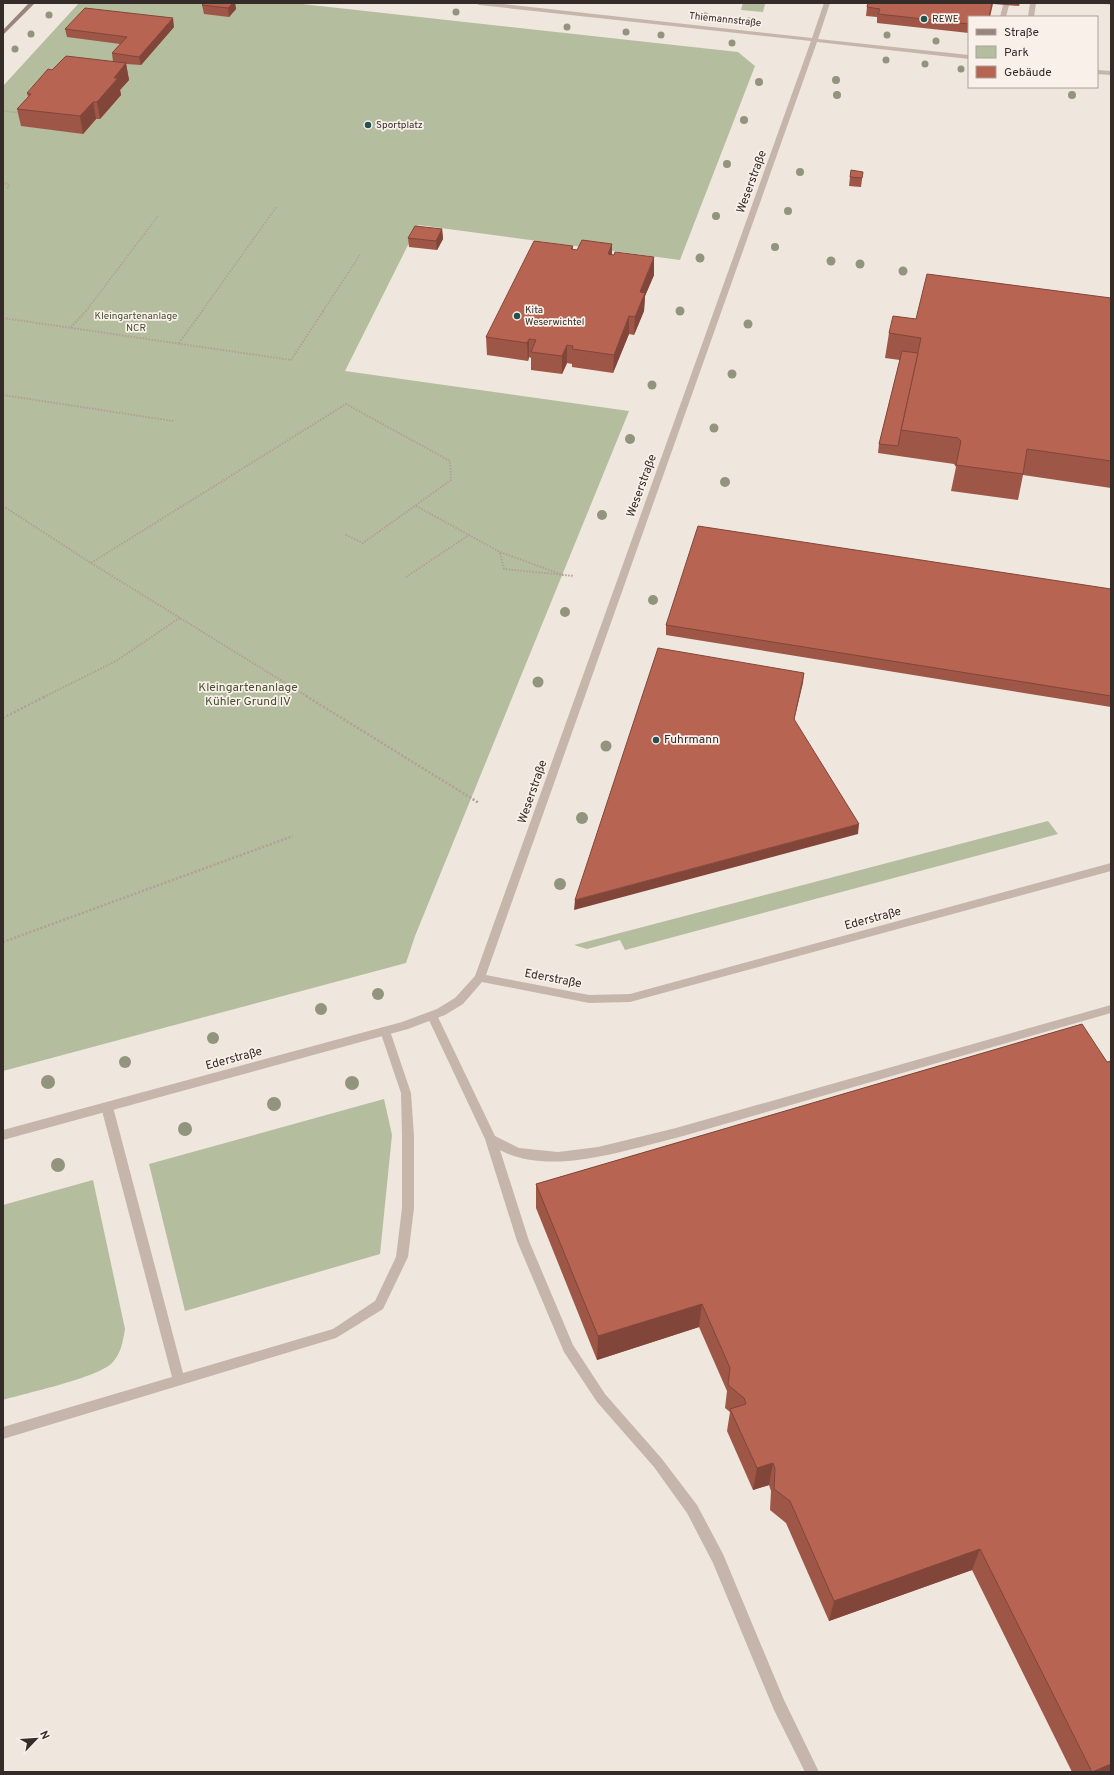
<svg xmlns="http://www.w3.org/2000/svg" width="1114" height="1775" viewBox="0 0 1114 1775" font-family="Overpass,sans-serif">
  <rect width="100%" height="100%" fill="#efe6dd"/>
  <g fill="#b5bd9f">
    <polygon points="79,3 293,3 738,52 755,66 680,260 418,225 345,371 629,411 415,936 406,963 3,1071 3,86"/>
    <polygon points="743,3 765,4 763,12 741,10"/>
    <polygon points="1048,821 1058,834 625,950 620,940 587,949 574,945"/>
    <polygon points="384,1099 392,1135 380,1254 185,1311 149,1164"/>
    <path d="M93 1180 125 1329C123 1341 121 1354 112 1363 97 1378 26 1393 3 1400V1205Z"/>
  </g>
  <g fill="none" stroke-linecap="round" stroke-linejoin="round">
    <g stroke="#b29f95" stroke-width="1.5" stroke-dasharray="1.5 1.5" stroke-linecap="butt">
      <polyline points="1099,3 1111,4"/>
      <polyline points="3,111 20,113"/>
      <polyline points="3,182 9,185 7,190"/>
      <polyline points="86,311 158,216"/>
      <polyline points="202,311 277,206"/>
      <polyline points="323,311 360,255"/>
    </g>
    <g stroke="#b29f95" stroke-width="2" stroke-dasharray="1.5 1.5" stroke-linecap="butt">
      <polyline points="3,318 291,360 324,310"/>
      <polyline points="71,327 87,310"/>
      <polyline points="179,343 203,310"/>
      <polyline points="3,395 173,421"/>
      <polyline points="3,506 91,563 308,697"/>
      <polyline points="416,506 500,552 563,575"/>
      <polyline points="500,553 504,569 574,576"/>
      <polyline points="91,563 346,404 450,461 451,480 363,543 344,534"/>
      <polyline points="406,577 469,535"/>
      <polyline points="44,697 116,661 181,617"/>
    </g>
    <g stroke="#b29f95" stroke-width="2.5" stroke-dasharray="2 2" stroke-linecap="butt">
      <polyline points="306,696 479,803"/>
      <polyline points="3,718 46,696"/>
      <polyline points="3,942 293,836"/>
    </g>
    <g fill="#c6b5ab" fill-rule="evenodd">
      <polygon points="1006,3 1009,5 1006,17 1000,17 1003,5"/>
      <polygon points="1030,3 1036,3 1034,17 1028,17"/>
      <path d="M1111 1005V1013L676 1138C625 1150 549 1177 500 1150L529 1241 573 1345 605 1394 662 1459 697 1505 723 1554 784 1700 819 1772H805L774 1710 713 1563 687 1513 654 1467 597 1402 564 1352 517 1241 485 1139 427 1016 428 1013H436L495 1136 519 1148 558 1152 598 1147 676 1128Z"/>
      <polygon points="385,1027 389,1028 390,1031 411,1093 414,1136 414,1208 408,1257 383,1309 336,1338 3,1439 3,1427 172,1377 101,1107 103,1104 107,1102 111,1104 113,1107 183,1373 333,1329 375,1301 396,1257 402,1208 402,1136 401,1093 380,1031 381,1028"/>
    </g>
    <g fill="#c6b5ab" fill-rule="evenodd">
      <polygon points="476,3 495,3 812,38 824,3 830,3 818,39 969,55 969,59 817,42 486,975 589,995 630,994 1111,863 1111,871 630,1002 589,1003 482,982 463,1004 445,1015 408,1029 3,1140 3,1130 402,1022 437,1009 455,998 475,976 811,41 479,5"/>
      <polygon points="1097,70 1111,71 1111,75 1097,74"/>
    </g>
    <polygon fill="#9a857c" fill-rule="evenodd" points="29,3 35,3 3,35 3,30"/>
  </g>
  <g fill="#92947e">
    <circle cx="456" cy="12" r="3.5"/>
    <circle cx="49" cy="15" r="3.5"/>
    <circle cx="705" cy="16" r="3.5"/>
    <circle cx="749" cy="21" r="3.5"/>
    <circle cx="567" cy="27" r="3.5"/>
    <circle cx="626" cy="32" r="3.5"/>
    <circle cx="31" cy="34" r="3.5"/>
    <circle cx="661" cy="35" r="3.5"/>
    <circle cx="887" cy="35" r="3.5"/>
    <circle cx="936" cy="41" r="3.5"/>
    <circle cx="732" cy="43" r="3.5"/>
    <circle cx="15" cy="49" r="3.5"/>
    <circle cx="886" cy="60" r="3.5"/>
    <circle cx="925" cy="64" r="3.5"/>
    <circle cx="961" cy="69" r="3.5"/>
    <circle cx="836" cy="80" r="4"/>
    <circle cx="759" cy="82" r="4"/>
    <circle cx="837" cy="95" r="4"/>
    <circle cx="1072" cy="95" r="4"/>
    <circle cx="744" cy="120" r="4"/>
    <circle cx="727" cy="164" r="4"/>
    <circle cx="800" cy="172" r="4"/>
    <circle cx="788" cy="211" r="4"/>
    <circle cx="716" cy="216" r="4"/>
    <circle cx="775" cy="247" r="4"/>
    <circle cx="700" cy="258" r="4.5"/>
    <circle cx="831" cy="261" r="4.5"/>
    <circle cx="860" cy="264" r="4.5"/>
    <circle cx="903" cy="271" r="4.5"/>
    <circle cx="680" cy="311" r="4.5"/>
    <circle cx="748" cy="324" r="4.5"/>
    <circle cx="732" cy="374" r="4.5"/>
    <circle cx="652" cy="385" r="4.5"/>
    <circle cx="714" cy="428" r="4.5"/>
    <circle cx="630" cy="439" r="5"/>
    <circle cx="725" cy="482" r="5"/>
    <circle cx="602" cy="515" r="5"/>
    <circle cx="653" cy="600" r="5"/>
    <circle cx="565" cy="612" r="5"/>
    <circle cx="538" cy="682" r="5.5"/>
    <circle cx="606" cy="746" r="5.5"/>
    <circle cx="582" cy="818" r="6"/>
    <circle cx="560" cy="884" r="6"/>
    <circle cx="378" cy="994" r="6"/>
    <circle cx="321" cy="1009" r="6"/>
    <circle cx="213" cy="1038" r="6"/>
    <circle cx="125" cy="1062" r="6"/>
    <circle cx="48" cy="1082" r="7"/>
    <circle cx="352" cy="1083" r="7"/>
    <circle cx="274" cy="1104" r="7"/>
    <circle cx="185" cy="1129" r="7"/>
    <circle cx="58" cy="1165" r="7"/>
  </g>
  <g fill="#9e5647">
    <polygon points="204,3 235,3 236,9 229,17 204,14 202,5"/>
    <polygon points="868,3 1020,3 1019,6 993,4 990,17 969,17 969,33 877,23 877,17 866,16 867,7"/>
    <polygon points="174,27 141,65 126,64 129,80 120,90 121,95 100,119 96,119 83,134 21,126 17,109 28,97 27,93 52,70 113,62 112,53 120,44 67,37 65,29"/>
    <polygon points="863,172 861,187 849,186 850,177"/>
    <polygon points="442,229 443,239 437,250 409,247 408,238"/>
    <polygon points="612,244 612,255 654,275 645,296 644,311 634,335 629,334 613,373 572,367 572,364 567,363 562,374 531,370 531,358 529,357 528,361 487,355 486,337 573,246 573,250 577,250"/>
    <polygon points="1111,298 1111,488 1023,475 1018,500 951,491 956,467 954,464 878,453 879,444 900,360 885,358 889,333 916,319"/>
    <polygon points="1111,589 1111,707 666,635 666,625"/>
    <polygon points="1082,1024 1111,1772 1072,1772 972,1570 829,1621 786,1523 770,1510 771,1491 769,1485 753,1490 727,1431 730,1412 725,1408 727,1391 699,1327 597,1360 536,1208 536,1184"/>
  </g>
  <g fill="#814639">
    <polygon points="231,3 235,3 236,9 229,17 228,8"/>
    <polygon points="173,18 174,27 141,65 139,57"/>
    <polygon points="126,63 129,80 120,90 121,95 100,119 97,102 114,78"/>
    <polygon points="93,102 96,119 83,134 80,116"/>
    <polygon points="442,229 443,239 437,250 436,241"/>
    <polygon points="612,244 612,262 608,254"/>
    <polygon points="654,257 654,275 645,296 644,311 634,335 635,317 640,292"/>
    <polygon points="629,316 629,334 613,373 614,355"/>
    <polygon points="529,339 529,357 528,361 527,343"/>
    <polygon points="567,345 567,363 562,374 562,356"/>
    <polygon points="804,673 803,683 792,729 794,719"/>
    <polygon points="859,824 858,834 574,910 575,900"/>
    <polygon points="702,1304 699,1327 597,1360 598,1336"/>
    <polygon points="773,1463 769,1485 753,1490 757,1468"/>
    <polygon points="980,1549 972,1570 829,1621 834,1601"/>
    <polygon points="1111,1764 1111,1772 1092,1772"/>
  </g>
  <g fill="#b86452" stroke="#814639">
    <polygon points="204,3 233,3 228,8 202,5"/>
    <polygon points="868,3 992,3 989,17 969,17 969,24 878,14 880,9 867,7"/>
    <polygon points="85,8 173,18 139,57 112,53 127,37 65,29"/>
    <polygon points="66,56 126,63 114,78 118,78 97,102 93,102 80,116 17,109 31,94 27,93 48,69 52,70"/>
    <polygon points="851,170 863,172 862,178 850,177"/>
    <polygon points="415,226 442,229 436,241 408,238"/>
    <polygon points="582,240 612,244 608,254 614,255 615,252 654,257 640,292 645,293 635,317 629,316 614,355 572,349 573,346 567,345 562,356 531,352 536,340 529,339 527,343 486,337 534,241 573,246 571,249 577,250"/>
    <polygon points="927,274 1111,298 1111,461 1027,449 1023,474 956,465 961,441 958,438 901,430 921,338 889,333 893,316 916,319"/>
    <polygon points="902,351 918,353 901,430 898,446 879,444"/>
    <polygon points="698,526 1111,589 1111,696 666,625"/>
    <polygon points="658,648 804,673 794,719 859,824 575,900"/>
    <polygon points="1082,1024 1107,1062 1111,1061 1111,1764 1092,1772 980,1549 834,1601 790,1501 774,1489 775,1469 773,1463 757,1468 730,1409 746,1404 744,1398 728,1385 730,1368 702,1304 598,1336 536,1184"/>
  </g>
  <g fill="#235252" stroke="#f8f0e9" stroke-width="1.5">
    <circle cx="924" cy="19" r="4"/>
    <circle cx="368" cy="125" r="4"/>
    <circle cx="517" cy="316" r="4"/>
    <circle cx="656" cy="740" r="4"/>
  </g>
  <g text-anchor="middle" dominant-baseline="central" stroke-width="3.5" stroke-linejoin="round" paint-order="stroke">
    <g font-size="10" fill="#352c29" stroke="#f8f0e9" text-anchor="start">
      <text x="932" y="19">REWE</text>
      <text x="376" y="125">Sportplatz</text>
      <text x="525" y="310">Kita<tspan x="525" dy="12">Weserwichtel</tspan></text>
    </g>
    <g font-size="10" fill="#352c29" stroke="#f8f0e9">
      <text transform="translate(725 20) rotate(6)">Thiemannstraße</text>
    </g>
    <g font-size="10" fill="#465030" stroke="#f8f0e9">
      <text x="136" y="316">Kleingartenanlage<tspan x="136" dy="12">NCR</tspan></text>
    </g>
    <g font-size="12" fill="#352c29" stroke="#f8f0e9">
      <text transform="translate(752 182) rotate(-70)">Weserstraße</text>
      <text transform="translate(642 486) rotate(-70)">Weserstraße</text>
      <text transform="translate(533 792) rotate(-71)">Weserstraße</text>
      <text transform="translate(873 919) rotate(-15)">Ederstraße</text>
      <text transform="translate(553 979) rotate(11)">Ederstraße</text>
      <text transform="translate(234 1059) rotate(-15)">Ederstraße</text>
    </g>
    <g font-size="12" fill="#465030" stroke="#f8f0e9">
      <text x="248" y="688">Kleingartenanlage<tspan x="248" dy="14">Kühler Grund IV</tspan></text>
    </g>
    <g font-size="12" fill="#352c29" stroke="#f8f0e9" text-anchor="start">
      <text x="664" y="740">Fuhrmann</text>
    </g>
  </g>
  <rect width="1114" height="1775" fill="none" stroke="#352c29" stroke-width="8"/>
  <rect x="968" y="16" width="130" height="72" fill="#f8f0e9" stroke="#aaa29c"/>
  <rect x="976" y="29" width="20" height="6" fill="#9a857c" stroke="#aaa29c"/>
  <text x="1004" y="36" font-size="12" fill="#352c29">Straße</text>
  <rect x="976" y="46" width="20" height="12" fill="#b5bd9f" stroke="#aaa29c"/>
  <text x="1004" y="56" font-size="12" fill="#352c29">Park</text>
  <rect x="976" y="66" width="20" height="12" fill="#b86452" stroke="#aaa29c"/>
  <text x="1004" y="76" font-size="12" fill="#352c29">Gebäude</text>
  <g transform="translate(36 1739) rotate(65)" stroke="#f8f0e9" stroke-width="3" paint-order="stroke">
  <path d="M0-3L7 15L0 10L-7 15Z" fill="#352c29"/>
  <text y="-6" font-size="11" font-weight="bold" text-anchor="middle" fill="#352c29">N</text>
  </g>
</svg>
